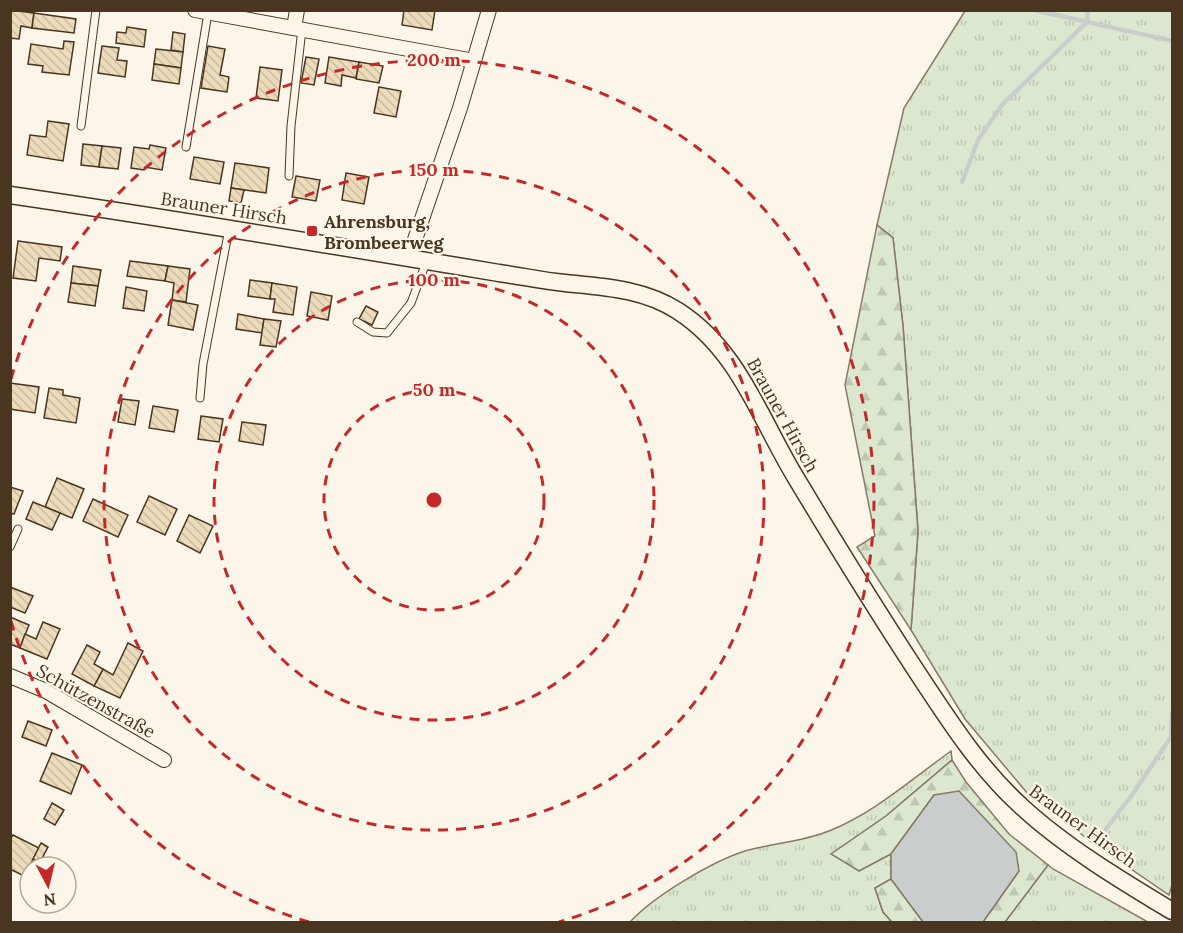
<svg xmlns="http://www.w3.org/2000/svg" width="1183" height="933" viewBox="0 0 1183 933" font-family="Lora,serif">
  <defs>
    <pattern id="grass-tufts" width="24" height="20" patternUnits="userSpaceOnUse" patternTransform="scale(1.5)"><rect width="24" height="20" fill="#dce7d0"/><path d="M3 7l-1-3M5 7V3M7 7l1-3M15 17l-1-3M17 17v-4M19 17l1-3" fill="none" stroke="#bec7b2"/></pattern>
    <pattern id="forest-firs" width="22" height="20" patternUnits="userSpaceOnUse" patternTransform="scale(1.5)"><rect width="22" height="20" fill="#dce7d0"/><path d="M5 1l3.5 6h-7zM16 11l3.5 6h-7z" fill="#bec7b2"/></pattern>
    <pattern id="building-back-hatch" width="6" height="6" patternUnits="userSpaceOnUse" patternTransform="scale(1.5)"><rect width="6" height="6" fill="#ecdcbc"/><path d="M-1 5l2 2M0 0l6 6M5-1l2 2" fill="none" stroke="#ccbda1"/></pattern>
  </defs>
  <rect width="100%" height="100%" fill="#fbf6e9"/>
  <g fill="url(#grass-tufts)" stroke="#887966" stroke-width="1.5">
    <polygon points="965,11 1172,11 1172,885 1169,895 1093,843 1028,794 965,719 911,630 918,531 903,326 893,238 877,225 904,108"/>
    <path d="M951 751 952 760 886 816 832 854 859 871 891 854V879L875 888 883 912 892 922H630C654 896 711 862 745 851 773 843 802 842 829 831 874 813 912 779 951 751Z"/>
    <polygon points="1048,865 1053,869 1148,922 1005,922"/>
  </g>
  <g fill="url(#forest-firs)" stroke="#887966" stroke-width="1.5">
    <polygon points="877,225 893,238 903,326 918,531 911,630 857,547 875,536 845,385"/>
    <polygon points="952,760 966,782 1009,834 1048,865 1005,922 983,922 1019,871 934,795 891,854 859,871 831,854 886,816"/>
    <polygon points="891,879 923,922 892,922 883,912 875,888"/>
  </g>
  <polygon fill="#c9cecd" stroke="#887966" stroke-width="1.5" points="959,791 1016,852 1019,871 983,922 923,922 891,879 891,854 934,795"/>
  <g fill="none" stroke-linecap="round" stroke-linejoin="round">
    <g stroke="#c9cecd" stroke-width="4.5">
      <polyline points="1034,10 1172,41"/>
      <polyline points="962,182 978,140 1002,105 1087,22 1088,10"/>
      <polyline points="1106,829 1132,795 1171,737 1172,713"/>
    </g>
  </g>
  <g fill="url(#building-back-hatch)" stroke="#4a3520" stroke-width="1.5">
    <polygon points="10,10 34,13 32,28 21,26 19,39 10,38"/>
    <polygon points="404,10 435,10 432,30 402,25"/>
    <polygon points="34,13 76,19 74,33 32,28"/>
    <polygon points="127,27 146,30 144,47 116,43 117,32 126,33"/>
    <polygon points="173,32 185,34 183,52 171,50"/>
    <polygon points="64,41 74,42 69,75 42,72 43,66 28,64 31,44 63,49"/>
    <polygon points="102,46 119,48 117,60 127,61 125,77 98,73"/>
    <polygon points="208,46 225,49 220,75 229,77 227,92 201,88"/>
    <polygon points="156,49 183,52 181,68 154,64"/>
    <polygon points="306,57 319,59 314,85 301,83"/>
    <polygon points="329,57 359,62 356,78 342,75 341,86 325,83"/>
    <polygon points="359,62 383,66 379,83 356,79"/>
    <polygon points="154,64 181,68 179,84 152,80"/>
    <polygon points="260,67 282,70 278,101 256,98"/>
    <polygon points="379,87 401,91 396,117 374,113"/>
    <polygon points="48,121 69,124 63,161 27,155 30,135 46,137"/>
    <polygon points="83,144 102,146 99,167 81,165"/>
    <polygon points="150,145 166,148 162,170 145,167 144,170 131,168 134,147 149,149"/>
    <polygon points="102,146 121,148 118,169 99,167"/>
    <polygon points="194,157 224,162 220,184 190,179"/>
    <polygon points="235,163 269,168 266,193 231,188"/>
    <polygon points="346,173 369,177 364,204 342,200"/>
    <polygon points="296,176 320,180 316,201 292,197"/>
    <polygon points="231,188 244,190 241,203 229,201"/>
    <polygon points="18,241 62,247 60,261 39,258 36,281 13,278"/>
    <polygon points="130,261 168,266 165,281 127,276"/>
    <polygon points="73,266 101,270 98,286 71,283"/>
    <polygon points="168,266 190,269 186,302 172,300 174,283 165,281"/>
    <polygon points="250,280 272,283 270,299 248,296"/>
    <polygon points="71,283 98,286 95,306 68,302"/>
    <polygon points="272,283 297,287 293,315 273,312 275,299 270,299"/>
    <polygon points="126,287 147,291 144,311 123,308"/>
    <polygon points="311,292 332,296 328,320 307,316"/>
    <polygon points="172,300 198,305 193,330 168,325"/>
    <polygon points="366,306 378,312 372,325 359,319"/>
    <polygon points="238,314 264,319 262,333 236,329"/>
    <polygon points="264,319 281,321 276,347 260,345"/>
    <polygon points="10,383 39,387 35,413 10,409"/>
    <polygon points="49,388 63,390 63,395 80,398 76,423 44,418"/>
    <polygon points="122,399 139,401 135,425 118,422"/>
    <polygon points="153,406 178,410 174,432 149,428"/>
    <polygon points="201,416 223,419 219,442 198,439"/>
    <polygon points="242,422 266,425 263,445 239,441"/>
    <polygon points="57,478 84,489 72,518 45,507"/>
    <polygon points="10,487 23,491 14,514 10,513"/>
    <polygon points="149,496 177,509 165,535 137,522"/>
    <polygon points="93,499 128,515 118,537 83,521"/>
    <polygon points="33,502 60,513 52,530 26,519"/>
    <polygon points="189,515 213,526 200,553 177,541"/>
    <polygon points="10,587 33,596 25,613 10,607"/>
    <polygon points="10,617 29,625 20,648 10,644"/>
    <polygon points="43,622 60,629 47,659 20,648 25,634 36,639"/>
    <polygon points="128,643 143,651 120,698 94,686 103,669 113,675"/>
    <polygon points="87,645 100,652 94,664 103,669 94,686 72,674"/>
    <polygon points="28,721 52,730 46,746 22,737"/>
    <polygon points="52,753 82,765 71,794 40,781"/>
    <polygon points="52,803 64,810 55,825 44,819"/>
    <polygon points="13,835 39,848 24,876 10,869 10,839"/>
    <polygon points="41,843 48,847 40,862 33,859"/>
  </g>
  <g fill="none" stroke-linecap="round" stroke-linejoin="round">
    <g stroke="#4a3520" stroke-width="9">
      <g id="service">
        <polyline points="81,126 96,10"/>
        <polyline points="186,147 208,13"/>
        <polyline points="289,176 291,126 302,29"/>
        <polyline points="357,322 373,332 387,333 411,303 427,260"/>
        <polyline points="200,398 203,364 229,229"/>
        <polyline points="10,547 18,529"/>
      </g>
    </g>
    <g stroke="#4a3520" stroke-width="16">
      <g id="minor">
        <polyline points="195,10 474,61"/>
        <polyline points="294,28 297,10"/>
        <polyline points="409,257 460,108 489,10"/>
        <polyline points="10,676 46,691 164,760"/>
      </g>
    </g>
    <g stroke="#4a3520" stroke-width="19">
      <path id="tertiary" d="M10 195C174 219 337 246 499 273 521 276 543 281 565 283 605 287 644 289 678 311 739 350 760 419 796 478 835 543 875 608 917 672 948 719 979 768 1021 806 1064 846 1122 881 1172 911"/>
    </g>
    <use href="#service" stroke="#fbf6e9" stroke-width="7"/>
    <use href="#minor" stroke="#fbf6e9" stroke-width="14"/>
    <use href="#tertiary" stroke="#fbf6e9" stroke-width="16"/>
  </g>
  <g fill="none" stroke="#c62828" stroke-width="3" stroke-dasharray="10 8">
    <circle cx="434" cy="500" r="110"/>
    <circle cx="434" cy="500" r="220"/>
    <circle cx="434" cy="500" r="330"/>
    <path d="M309 922A440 440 0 0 1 11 621M11 379A440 440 0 1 1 559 922"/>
  </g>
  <rect fill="#c62828" stroke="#fbf6e9" stroke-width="2" x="306" y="225" width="12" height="12" rx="3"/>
  <g text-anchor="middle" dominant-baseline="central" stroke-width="4.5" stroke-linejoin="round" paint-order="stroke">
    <g font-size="18" fill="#4a3520" stroke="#fbf6e9">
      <text transform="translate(224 208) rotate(9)">Brauner Hirsch</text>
      <text transform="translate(783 415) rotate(61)">Brauner Hirsch</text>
      <text transform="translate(96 701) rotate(29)">Schützenstraße</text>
      <text transform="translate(1083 826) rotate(36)">Brauner Hirsch</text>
    </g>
    <g font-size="18" font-weight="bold" fill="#4a3520" stroke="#fbf6e9" text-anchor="start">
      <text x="324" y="221">Ahrensburg,<tspan x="324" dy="21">Brombeerweg</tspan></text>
    </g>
  </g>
  <circle cx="434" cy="500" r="9" fill="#c62828" stroke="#fbf6e9" stroke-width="3"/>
  <g font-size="18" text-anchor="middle" font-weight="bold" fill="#c62828" stroke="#fbf6e9" stroke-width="4.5" stroke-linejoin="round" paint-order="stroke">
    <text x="434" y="66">200 m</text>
    <text x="434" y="176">150 m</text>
    <text x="434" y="286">100 m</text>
    <text x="434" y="396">50 m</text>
  </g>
  <rect width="1183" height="933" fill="none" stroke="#4a3520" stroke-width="24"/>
  <g transform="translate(48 885) rotate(173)"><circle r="28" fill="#fbf6e9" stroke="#b4a999" stroke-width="1.5"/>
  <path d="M0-4.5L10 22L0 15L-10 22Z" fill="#c62828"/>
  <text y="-9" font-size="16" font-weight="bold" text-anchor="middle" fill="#4a3520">N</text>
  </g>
</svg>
